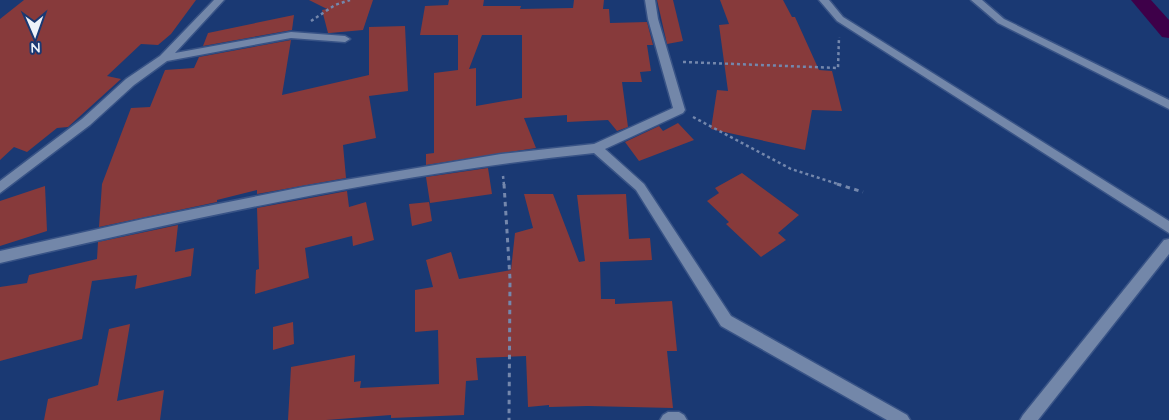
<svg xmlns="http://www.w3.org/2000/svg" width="1169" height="420" viewBox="0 0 1169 420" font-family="Quicksand,sans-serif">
  <rect width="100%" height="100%" fill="#1a3973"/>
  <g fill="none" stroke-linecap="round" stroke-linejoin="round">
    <polygon fill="#3e0049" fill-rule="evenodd" points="1131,0 1151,0 1169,20 1169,38 1162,37"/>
  </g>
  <g fill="#873a3b" fill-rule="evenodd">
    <polygon points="24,0 196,0 171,34 158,45 141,44 107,76 121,79 68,127 57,128 27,152 14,147 0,160 0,19"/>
    <polygon points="309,0 373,0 363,30 330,33 328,33 322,10 327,9"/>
    <path d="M449 0H484L483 6H521L520 9 573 8 574 0H604L603 9H609L610 23 647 22 653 45H647L651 71 640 72 642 82H622L628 127 617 131 608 120 567 122V115L524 118 536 148 426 165V154L434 153V73L458 70V35H420L425 6 448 5ZM482 35H522V98L476 106V68L469 69Z"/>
    <polygon points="657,0 673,0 683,41 667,44"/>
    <polygon points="720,0 783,0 792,17 795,17 819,70 832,71 842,111 812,110 805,150 711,129 717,90 728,91 719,25 729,24"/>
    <polygon points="294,15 292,30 203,46 208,33"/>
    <polygon points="405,26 408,91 369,96 376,138 343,145 346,178 257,194 257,190 217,200 217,202 99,227 102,184 131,108 150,107 165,70 194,68 199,57 291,40 282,95 369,75 369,27"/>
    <polygon points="678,123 694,140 639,161 625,142 659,126 663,131"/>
    <polygon points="488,168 492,194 430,203 426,177"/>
    <polygon points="742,173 799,215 778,233 786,240 761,257 726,224 729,222 707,201 719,193 715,188"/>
    <polygon points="45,186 47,231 0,246 0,201"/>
    <polygon points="347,191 349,207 366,202 374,240 353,246 352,236 305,248 309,278 255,294 256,270 259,269 257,208"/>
    <polygon points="524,194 553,194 579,262 585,261 577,195 626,194 629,239 650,238 652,260 600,262 601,299 615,299 615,304 672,301 677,351 667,351 673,408 588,406 549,407 549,405 528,407 526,356 476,358 478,380 466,381 464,415 391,418 391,415 326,420 288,420 291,367 355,355 354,382 361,381 360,388 439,384 438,330 415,332 415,290 433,287 426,260 451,252 459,279 511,270 515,233 533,228"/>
    <polygon points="429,202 432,221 412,226 409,204"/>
    <polygon points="178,225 175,252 194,248 191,276 135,289 137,275 92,281 82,339 0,361 0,287 27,283 29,275 97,259 98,242"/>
    <polygon points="293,322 294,344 273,350 273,327"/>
    <polygon points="130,324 117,401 164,390 160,420 44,420 48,399 98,385 109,329"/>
  </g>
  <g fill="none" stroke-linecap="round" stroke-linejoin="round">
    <g stroke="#385386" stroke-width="3">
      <g id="minor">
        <polygon points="214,0 224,0 175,53 291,32 345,36 350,39 345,42 291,38 167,61 134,85 90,125 0,193 0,181 82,119 126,79 160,56"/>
        <path d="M645 0H655L658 19 685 110 683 113 605 149 644 184 731 316 907 415 910 420H887L721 326 636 190 594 153C393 174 196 217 0 263V251L143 219 303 187 501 154 594 144 673 108 648 19Z"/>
        <polygon points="819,0 829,0 843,17 1169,221 1169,233 837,21"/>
        <polygon points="971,0 982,0 1004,19 1169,100 1169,109 998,23"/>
        <polygon points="1169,239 1169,254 1038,420 1020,420 1023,415 1164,240"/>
        <polygon points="668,412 679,412 684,415 687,420 660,420 663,415"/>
      </g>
    </g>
    <g stroke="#7487ac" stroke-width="2.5" stroke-dasharray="3 3" stroke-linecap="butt">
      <polyline points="311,21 335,5 350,0"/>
      <polyline points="683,62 838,68 839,37"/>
      <polyline points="693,117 791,169 841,185"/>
      <polyline points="503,176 504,185"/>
    </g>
    <g stroke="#7487ac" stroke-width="3" stroke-dasharray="4.5 4.5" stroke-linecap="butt">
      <polyline points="504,184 510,279 509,420"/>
      <polyline points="837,184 863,192"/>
    </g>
    <use href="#minor" fill="#7387a9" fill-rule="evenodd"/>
  </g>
  <g transform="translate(35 35) rotate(178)" stroke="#1a3973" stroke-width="4" paint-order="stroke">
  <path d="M0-4L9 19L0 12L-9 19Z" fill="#eef2f9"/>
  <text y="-8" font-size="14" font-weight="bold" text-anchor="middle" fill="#eef2f9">N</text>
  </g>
</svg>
